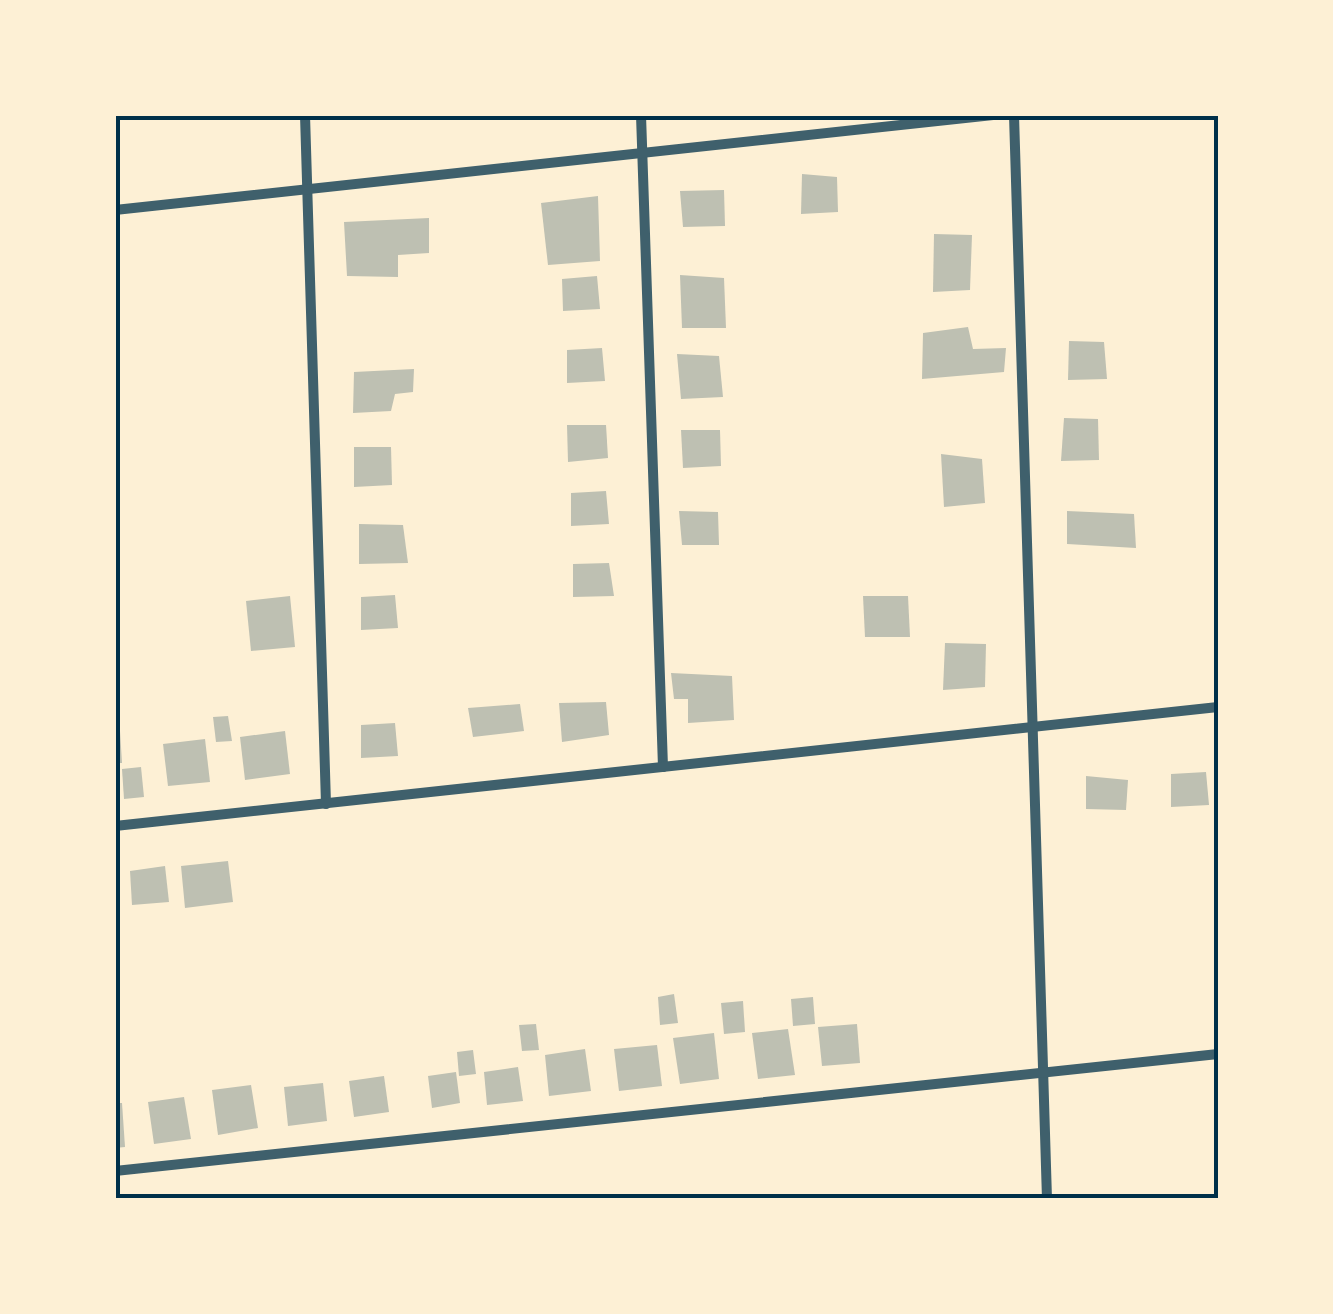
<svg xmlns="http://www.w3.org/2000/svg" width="1333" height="1314" viewBox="0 0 1333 1314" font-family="'Nunito Sans',sans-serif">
  <rect width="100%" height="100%" fill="#fdf0d5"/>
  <g fill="#bec0b2">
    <polygon points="802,174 837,177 838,212 801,214"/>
    <polygon points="724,190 725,226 683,227 680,191"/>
    <polygon points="598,196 600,261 548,265 541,203"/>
    <polygon points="429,218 429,253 398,255 398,277 347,276 344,222"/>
    <polygon points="934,234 972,235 970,290 933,292"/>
    <polygon points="680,275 724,278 726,328 682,328"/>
    <polygon points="597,276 600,309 563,311 562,279"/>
    <polygon points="968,327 973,349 1006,348 1004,372 922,379 923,333"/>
    <polygon points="1069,341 1104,342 1107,379 1068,380"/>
    <polygon points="602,348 605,381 567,383 567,350"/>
    <polygon points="677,354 719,356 723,397 681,399"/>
    <polygon points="414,369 413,392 395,394 391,411 353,413 354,372"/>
    <polygon points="1064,418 1098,419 1099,460 1061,461"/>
    <polygon points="567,425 606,425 608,458 568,462"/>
    <polygon points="681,430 720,430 721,466 683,468"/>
    <polygon points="354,447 391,447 392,485 354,487"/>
    <polygon points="941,454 982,459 985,503 944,507"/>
    <polygon points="606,491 609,524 571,526 571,493"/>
    <polygon points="679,511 718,512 719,545 682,545"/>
    <polygon points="1067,511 1134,514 1136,548 1067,544"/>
    <polygon points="359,524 403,525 408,563 359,564"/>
    <polygon points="609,563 614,596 573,597 573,564"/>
    <polygon points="395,595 398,628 361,630 361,597"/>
    <polygon points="290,596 295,647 251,651 246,601"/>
    <polygon points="863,596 908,596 910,637 865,637"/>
    <polygon points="945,643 986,644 985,687 943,690"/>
    <polygon points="671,673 732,676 734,720 688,723 688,699 674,699"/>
    <polygon points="606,702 609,735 562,742 559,703"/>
    <polygon points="520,704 524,731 473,737 468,708"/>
    <polygon points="228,716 232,741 216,742 213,717"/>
    <polygon points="395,723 398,756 361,758 361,725"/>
    <polygon points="115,731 120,731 122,763 115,763"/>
    <polygon points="285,731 290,774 245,780 240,737"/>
    <polygon points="205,739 210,782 168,786 163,744"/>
    <polygon points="141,767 144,797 124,799 122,769"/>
    <polygon points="1206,772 1209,805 1171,807 1171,774"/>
    <polygon points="1086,776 1128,780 1126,810 1086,809"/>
    <polygon points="228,861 233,902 185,908 181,866"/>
    <polygon points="165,866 169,902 132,905 130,871"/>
    <polygon points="674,994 678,1023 660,1025 658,997"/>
    <polygon points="813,997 815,1024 793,1026 791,999"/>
    <polygon points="743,1001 745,1032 724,1034 721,1003"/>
    <polygon points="536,1024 539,1050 522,1051 519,1025"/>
    <polygon points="857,1024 860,1063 822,1066 818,1027"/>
    <polygon points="788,1029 795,1075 758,1079 752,1033"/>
    <polygon points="714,1033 719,1079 680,1084 673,1038"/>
    <polygon points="657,1045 662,1086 619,1091 614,1049"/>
    <polygon points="585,1049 591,1091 549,1096 545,1055"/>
    <polygon points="473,1050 476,1074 459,1076 457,1052"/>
    <polygon points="518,1067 523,1101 487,1105 484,1072"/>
    <polygon points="456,1072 460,1103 432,1108 428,1076"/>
    <polygon points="384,1076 389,1112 354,1117 349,1081"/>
    <polygon points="323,1083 327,1121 288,1126 284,1087"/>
    <polygon points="251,1085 258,1128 218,1135 212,1090"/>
    <polygon points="184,1097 191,1139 154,1144 148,1102"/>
    <polygon points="115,1103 122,1103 125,1147 115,1148"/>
  </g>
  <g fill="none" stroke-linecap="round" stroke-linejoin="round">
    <g stroke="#3f606c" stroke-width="10">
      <polyline points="305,115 326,804"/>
      <polyline points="641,115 663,767"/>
      <polyline points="1014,115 1047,1199"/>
      <polyline points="115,210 993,115"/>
      <polyline points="115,826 1218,707"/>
      <polyline points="115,1171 1218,1054"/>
    </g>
  </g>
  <rect width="1333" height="1314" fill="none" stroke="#fdf0d5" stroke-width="235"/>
  <rect x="118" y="118" width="1098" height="1078" fill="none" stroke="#003049" stroke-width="4"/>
</svg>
